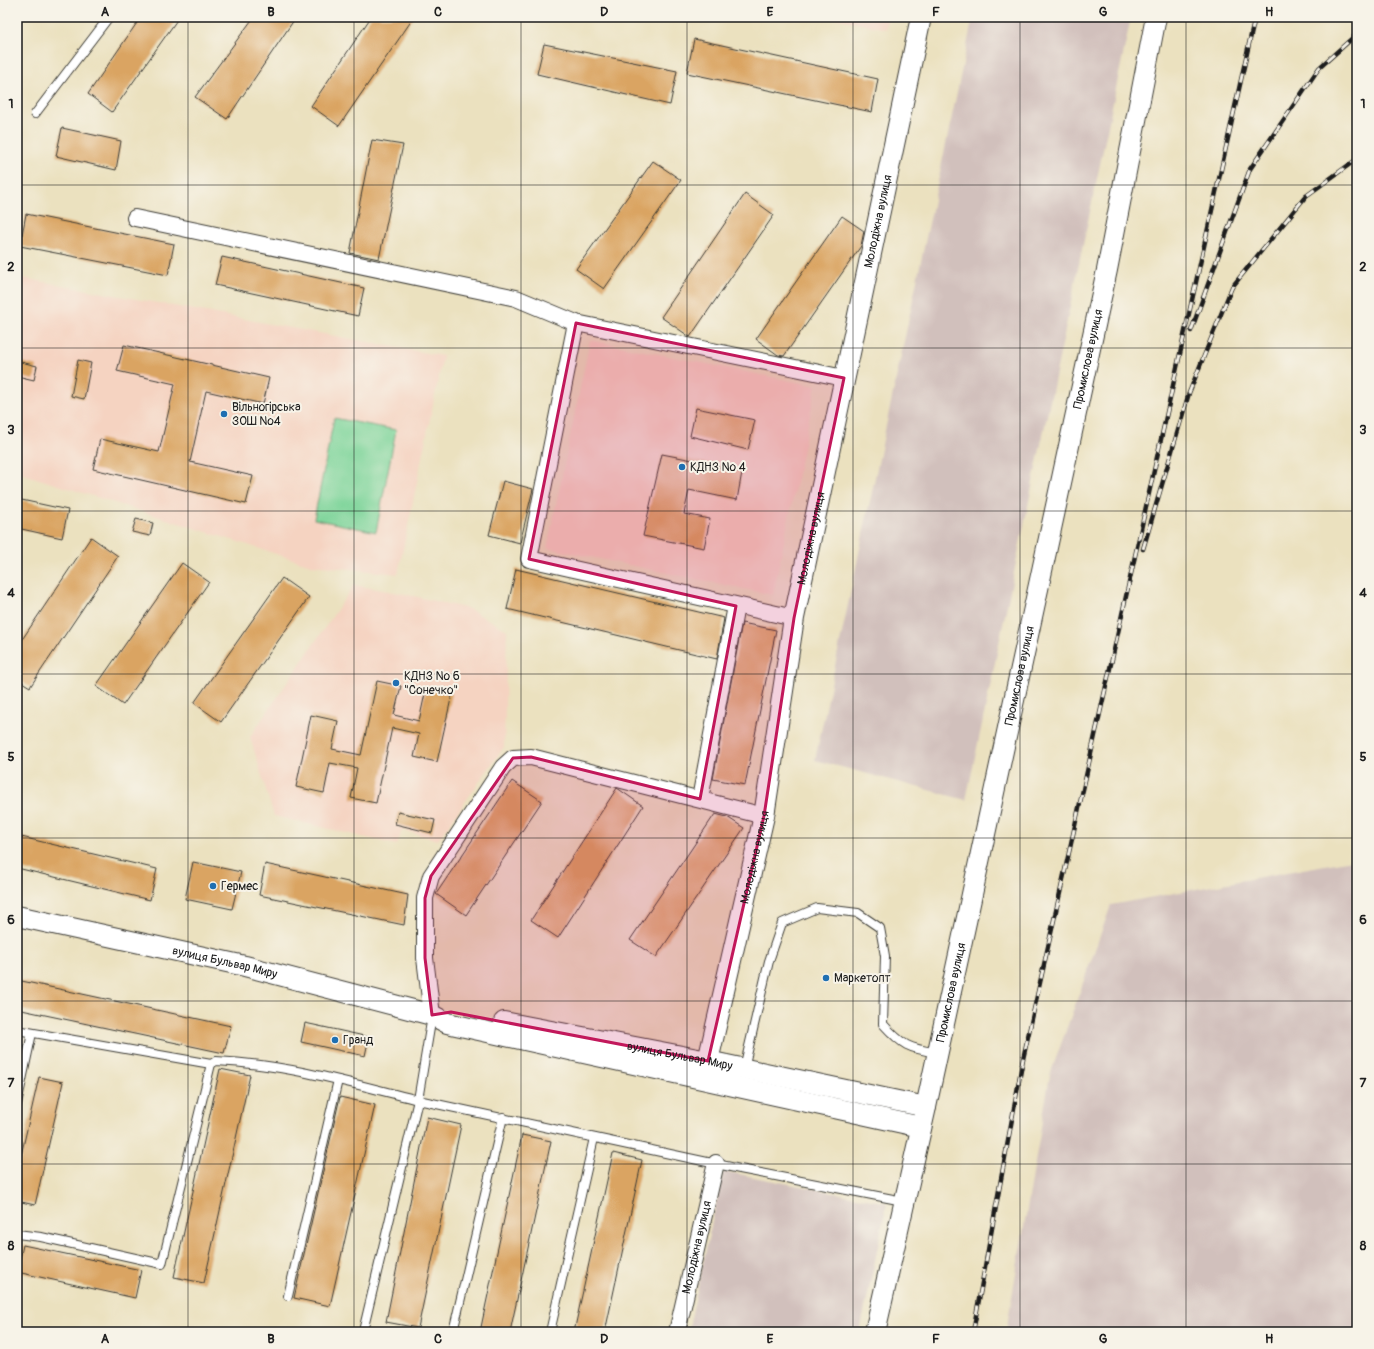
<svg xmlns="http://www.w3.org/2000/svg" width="1374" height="1349" font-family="Pangolin,sans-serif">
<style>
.built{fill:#f5d3c1}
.industrial{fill:#d1c0bc}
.green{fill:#7bd499;stroke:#4c785a}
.building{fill:#daa462}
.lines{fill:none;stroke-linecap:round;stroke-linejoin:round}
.service-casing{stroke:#3b3a34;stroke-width:10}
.minor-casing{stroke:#3b3a34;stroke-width:18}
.tertiary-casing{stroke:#3b3a34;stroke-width:22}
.service{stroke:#fff;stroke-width:8}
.minor{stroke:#fff;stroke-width:16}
.tertiary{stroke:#fff;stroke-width:20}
.rail-casing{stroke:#1c1c1c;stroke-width:4.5}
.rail{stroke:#f7f3e8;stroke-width:3;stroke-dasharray:9;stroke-linecap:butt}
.marked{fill:#c2185b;fill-opacity:0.2;stroke:#c2185b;stroke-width:3;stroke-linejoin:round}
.grid{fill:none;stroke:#1c1c1c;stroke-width:1;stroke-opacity:0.55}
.poi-dot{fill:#1f6fb2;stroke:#f7f3e8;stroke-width:1.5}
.labels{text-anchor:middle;stroke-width:4;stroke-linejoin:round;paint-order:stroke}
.street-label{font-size:12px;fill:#1c1c1c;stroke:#f7f3e8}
.poi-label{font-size:12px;fill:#1c1c1c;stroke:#f7f3e8;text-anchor:start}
.neatline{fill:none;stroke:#1c1c1c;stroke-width:1.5}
.grid-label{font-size:13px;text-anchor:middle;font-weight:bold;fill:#1c1c1c}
</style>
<rect width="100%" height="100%" fill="#f7f3e8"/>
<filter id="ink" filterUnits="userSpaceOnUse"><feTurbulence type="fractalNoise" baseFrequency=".025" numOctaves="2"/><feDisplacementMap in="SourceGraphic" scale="8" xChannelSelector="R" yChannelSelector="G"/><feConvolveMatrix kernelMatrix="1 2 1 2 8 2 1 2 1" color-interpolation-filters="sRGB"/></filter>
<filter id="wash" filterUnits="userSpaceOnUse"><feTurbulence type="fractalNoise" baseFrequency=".012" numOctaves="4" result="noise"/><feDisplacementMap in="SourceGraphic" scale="16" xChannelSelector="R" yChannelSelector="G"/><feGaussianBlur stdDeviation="0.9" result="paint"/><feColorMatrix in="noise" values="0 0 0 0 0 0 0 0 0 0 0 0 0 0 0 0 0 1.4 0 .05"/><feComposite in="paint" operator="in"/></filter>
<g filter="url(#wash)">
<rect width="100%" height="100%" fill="#ebe1bf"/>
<g class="built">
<polygon points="830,17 888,17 886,29"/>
<polygon points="17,277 443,356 398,574 311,565 17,472"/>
<polygon points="590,340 816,386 773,595 547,548"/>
<polygon points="354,585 405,594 469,609 507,630 504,747 438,840 402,830 397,845 274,816 250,737"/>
</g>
<g class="industrial">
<polygon points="973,17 1131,17 966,800 815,760"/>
<polygon points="1357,859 1357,1332 1006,1332 1050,1075 1111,905"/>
<polygon points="723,1171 887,1203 860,1332 688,1332"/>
</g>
<polygon class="green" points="334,418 396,430 376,532 314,519"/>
<g id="blocks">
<g class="building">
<polygon points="141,17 179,17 112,112 88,94"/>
<polygon points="254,17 296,17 227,119 195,97"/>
<polygon points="371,17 414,17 339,126 311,106"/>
<polygon points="694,39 878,79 872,112 687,73"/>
<polygon points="544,44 677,71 670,105 537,74"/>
<polygon points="62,128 121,141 116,170 56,156"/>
<polygon points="372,140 403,145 379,259 350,253"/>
<polygon points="653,161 681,180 604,289 576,269"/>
<polygon points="745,194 774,215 690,337 661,317"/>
<polygon points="26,214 174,244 168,275 20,246"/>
<polygon points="842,216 864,231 861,246 784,356 778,355 756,339"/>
<polygon points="222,257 364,288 358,316 215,285"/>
<polygon points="124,345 269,378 263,404 206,391 190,462 253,476 246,504 93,469 100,439 159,452 175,384 117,371"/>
<polygon points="78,360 91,363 84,399 71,396"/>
<polygon points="17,361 37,366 34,380 17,376"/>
<polygon points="696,408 755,420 748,450 690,436"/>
<polygon points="662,454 718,465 718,467 742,472 737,500 689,490 684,514 710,519 704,548 643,536"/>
<polygon points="503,481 533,489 520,543 489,535"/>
<polygon points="17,499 68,510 62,538 17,528"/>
<polygon points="136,519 153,523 150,536 132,532"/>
<polygon points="91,537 118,556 30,687 17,679 17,647"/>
<polygon points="182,563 209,582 123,705 96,686"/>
<polygon points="516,569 724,618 717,659 507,609"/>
<polygon points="282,578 309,597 221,722 194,703"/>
<polygon points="742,623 776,630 745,785 713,779"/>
<polygon points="377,681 401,686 394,715 419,721 426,689 452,694 437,762 414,757 419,734 392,728 376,803 351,798 357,768 330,763 324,793 296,787 311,715 338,721 332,749 361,755"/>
<polygon points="512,781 542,801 466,915 436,894"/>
<polygon points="617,788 643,806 558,938 531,920"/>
<polygon points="398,812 435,820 432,833 395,824"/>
<polygon points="715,814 727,817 744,828 656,957 630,940"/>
<polygon points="17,836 157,869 150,900 17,868"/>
<polygon points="193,862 241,872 232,909 185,899"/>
<polygon points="265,864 408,895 404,925 259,895"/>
<polygon points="17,980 231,1026 224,1053 17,1009"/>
<polygon points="305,1023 369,1037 365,1056 301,1042"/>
<polygon points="220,1069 250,1075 204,1283 174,1277"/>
<polygon points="39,1077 63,1082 35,1205 17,1201 17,1173"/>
<polygon points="340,1097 375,1105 330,1306 294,1298"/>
<polygon points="427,1117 461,1125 418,1328 386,1322"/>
<polygon points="522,1135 551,1141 510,1332 480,1332"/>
<polygon points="613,1153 642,1160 605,1332 574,1332"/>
<polygon points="23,1245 141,1270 135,1298 17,1272"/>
</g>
</g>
</g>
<g filter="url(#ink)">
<use href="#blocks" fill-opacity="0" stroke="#3b3a34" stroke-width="1"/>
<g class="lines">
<g class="service-casing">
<g id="service">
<polyline points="35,114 109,17"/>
<polyline points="432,1016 418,1100 740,1169 903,1201"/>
<path d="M17 1030 211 1064 216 1061C285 1064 351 1083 418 1100L364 1327"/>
<path d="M744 1068 769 961 782 923 817 908 858 913 880 928 885 956 883 1024C903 1046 908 1048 937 1053"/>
<polyline points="17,1104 32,1033"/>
<polyline points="17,1234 41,1237 162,1264 211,1064"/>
<polyline points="288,1296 338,1080"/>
<polyline points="453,1332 503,1117"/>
<polyline points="550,1332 594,1138"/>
</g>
</g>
<g class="minor-casing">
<g id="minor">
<polyline points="135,218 516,298 576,323 844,378"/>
<polyline points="576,323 529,559 794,618"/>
<polyline points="700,799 736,606"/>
<polyline points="432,1015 425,958 425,898 431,876 503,767 513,758 531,757 764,816"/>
<path id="s1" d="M677 1332 716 1163"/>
</g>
</g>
<g class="tertiary-casing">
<g id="tertiary">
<path id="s2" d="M17 916 245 966 432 1015 447 1023 921 1127"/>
<path id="s3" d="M504 1022 708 1061 926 1107"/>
<path id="s4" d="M708 1061 764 816 794 618 921 17"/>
<path id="s5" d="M875 1332 926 1107 1107 270 1156 17"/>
</g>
</g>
<use href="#service" class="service"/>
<use href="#minor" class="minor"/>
<use href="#tertiary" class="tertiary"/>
<g class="rail-casing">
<g id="rail">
<polyline points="1191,331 1250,169 1319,68 1357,34"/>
<polyline points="1143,549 1189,393 1232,287 1306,196 1357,159"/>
<polyline points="973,1332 1023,1059 1255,17"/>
</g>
</g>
<use href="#rail" class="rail"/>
</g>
</g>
<path class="marked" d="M576 323 844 378 794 618 764 816 708 1061 451 1012 432 1015 425 958V898L431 876 513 758 531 757 700 799 736 606 529 559Z"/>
<path class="grid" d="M188 17V1332M354 17V1332M521 17V1332M687 17V1332M853 17V1332M1020 17V1332M1186 17V1332M17 185H1357M17 348H1357M17 511H1357M17 674H1357M17 838H1357M17 1001H1357M17 1164H1357"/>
<g class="poi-dot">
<circle cx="224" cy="414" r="4"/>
<circle cx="682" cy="467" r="4"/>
<circle cx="396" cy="683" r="4"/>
<circle cx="213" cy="886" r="4"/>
<circle cx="826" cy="978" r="4"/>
<circle cx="335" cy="1040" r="4"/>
</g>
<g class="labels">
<g class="street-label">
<text dy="4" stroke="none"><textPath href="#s4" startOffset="857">Молодіжна вулиця</textPath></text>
<text dy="4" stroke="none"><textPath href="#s5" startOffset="996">Промислова вулиця</textPath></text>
<text dy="4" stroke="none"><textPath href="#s4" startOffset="533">Молодіжна вулиця</textPath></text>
<text dy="4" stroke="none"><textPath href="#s5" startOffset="672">Промислова вулиця</textPath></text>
<text dy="4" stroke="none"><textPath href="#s4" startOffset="209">Молодіжна вулиця</textPath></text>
<text dy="4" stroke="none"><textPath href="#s2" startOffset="213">вулиця Бульвар Миру</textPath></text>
<text dy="4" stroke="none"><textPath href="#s5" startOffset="348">Промислова вулиця</textPath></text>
<text dy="4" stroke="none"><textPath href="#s3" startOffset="179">вулиця Бульвар Миру</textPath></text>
<text dy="4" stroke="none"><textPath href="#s1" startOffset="87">Молодіжна вулиця</textPath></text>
</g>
<g class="poi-label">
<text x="232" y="411">Вільногірська<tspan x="232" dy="14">ЗОШ №4</tspan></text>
<text x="690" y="471">КДНЗ № 4</text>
<text x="404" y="680">КДНЗ № 6<tspan x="404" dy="14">"Сонечко"</tspan></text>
<text x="221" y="890">Гермес</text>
<text x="834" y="982">Маркетопт</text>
<text x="343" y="1044">Гранд</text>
</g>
</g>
<rect width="1374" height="1349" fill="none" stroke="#f7f3e8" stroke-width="44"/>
<rect x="22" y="22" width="1330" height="1305" class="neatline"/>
<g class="grid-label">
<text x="105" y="16">A</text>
<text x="271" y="16">B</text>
<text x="438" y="16">C</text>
<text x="604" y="16">D</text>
<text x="770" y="16">E</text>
<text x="936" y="16">F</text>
<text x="1103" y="16">G</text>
<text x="1269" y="16">H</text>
<text x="11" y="108">1</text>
<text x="1363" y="108">1</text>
<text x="11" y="271">2</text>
<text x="1363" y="271">2</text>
<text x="11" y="434">3</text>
<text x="1363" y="434">3</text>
<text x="11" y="597">4</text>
<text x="1363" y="597">4</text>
<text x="11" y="761">5</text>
<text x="1363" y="761">5</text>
<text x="11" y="924">6</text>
<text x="1363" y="924">6</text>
<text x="11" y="1087">7</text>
<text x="1363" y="1087">7</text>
<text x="11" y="1250">8</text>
<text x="1363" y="1250">8</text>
<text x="105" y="1343">A</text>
<text x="271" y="1343">B</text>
<text x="438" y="1343">C</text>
<text x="604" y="1343">D</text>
<text x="770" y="1343">E</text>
<text x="936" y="1343">F</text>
<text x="1103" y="1343">G</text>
<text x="1269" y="1343">H</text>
</g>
</svg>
